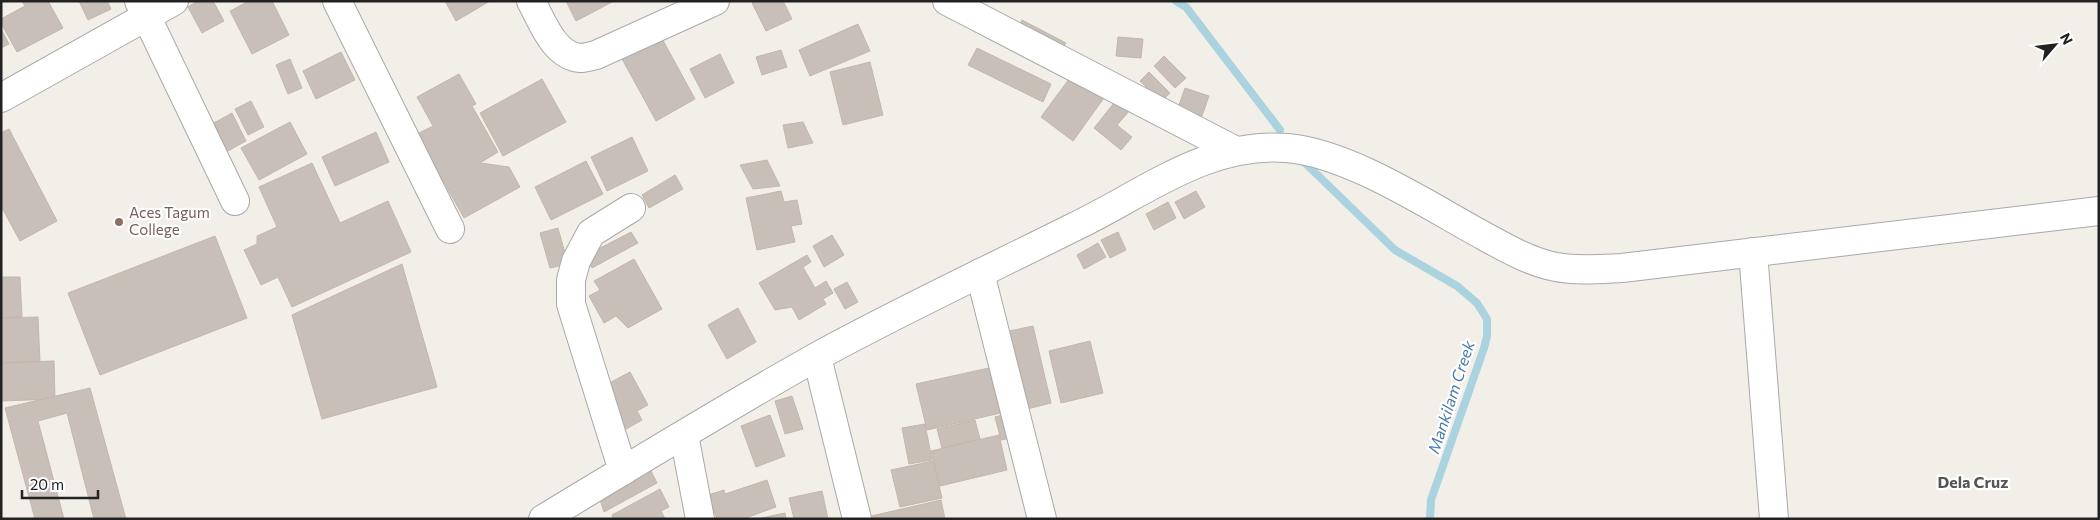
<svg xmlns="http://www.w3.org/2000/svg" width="2100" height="520" font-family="Commissioner,sans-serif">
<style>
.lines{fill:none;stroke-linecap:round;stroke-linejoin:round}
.stream{stroke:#aad3df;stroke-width:8}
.building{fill:#c7bfb8;stroke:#c4b6ab}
.minor-casing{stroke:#a9a9a9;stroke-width:30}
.minor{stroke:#fff;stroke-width:28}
.education-dot{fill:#8d6e63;stroke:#fff;stroke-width:2}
.labels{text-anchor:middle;stroke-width:4.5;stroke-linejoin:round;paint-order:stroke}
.education-label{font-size:15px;fill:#785e54;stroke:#fff;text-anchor:start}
.water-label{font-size:16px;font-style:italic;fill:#4a7aab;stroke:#fff}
.neighbourhood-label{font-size:16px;font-weight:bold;fill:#555;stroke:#fff}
</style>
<rect width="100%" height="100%" fill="#f2efe9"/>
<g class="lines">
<g class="stream">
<polyline points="1176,1 1186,7 1280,130"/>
<polyline points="1302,160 1395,250 1457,286 1477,303 1487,319 1487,336 1484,348 1431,500 1430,519"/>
</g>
</g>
<g class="building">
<polygon points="22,1 48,1 63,28 17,52 1,23 1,19 25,6"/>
<polygon points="79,1 107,1 111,9 88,20"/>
<polygon points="198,1 213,1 224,21 202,33 188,7"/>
<polygon points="249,1 272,1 289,35 252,54 230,11"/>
<polygon points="445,1 490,1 456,21"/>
<polygon points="566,1 614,1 576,21"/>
<polygon points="757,1 783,1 792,19 766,31 752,3"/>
<polygon points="1022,20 1066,43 1061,52 1019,28"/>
<polygon points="858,24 870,51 810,76 799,50"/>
<polygon points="1,29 9,44 1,48"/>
<polygon points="660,35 695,99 656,121 621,57"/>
<polygon points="1118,37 1143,39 1141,58 1116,56"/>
<polygon points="977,48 1051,84 1043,102 968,65"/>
<polygon points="781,50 787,67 762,75 756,57"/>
<polygon points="341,52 355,80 316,99 303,71"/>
<polygon points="720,54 734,83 705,98 690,69"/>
<polygon points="1164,56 1186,78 1175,88 1154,66"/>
<polygon points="290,59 302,88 288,94 276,65"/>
<polygon points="870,62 883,115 843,125 830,72"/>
<polygon points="1149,72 1170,93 1161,102 1140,81"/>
<polygon points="459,74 476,104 472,106 498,152 480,163 509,167 520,187 464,218 417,134 433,126 417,97"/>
<polygon points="1072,75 1104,98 1073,141 1041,117"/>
<polygon points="542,79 566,122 503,156 480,113"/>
<polygon points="1185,88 1209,96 1202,116 1178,108"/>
<polygon points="1118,98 1131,109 1117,125 1132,137 1121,150 1094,128"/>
<polygon points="251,101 264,127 248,135 235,109"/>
<polygon points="232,113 246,141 226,152 212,124"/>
<polygon points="290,122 307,154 259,180 241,148"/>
<polygon points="803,122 813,143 788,148 783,125"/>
<polygon points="9,129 57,221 20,241 1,206 1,133"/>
<polygon points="376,132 389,162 335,186 322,157"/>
<polygon points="632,137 648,171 607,191 591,157"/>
<polygon points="767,160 780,186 753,189 740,165"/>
<polygon points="586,161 603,194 551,220 535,187"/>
<polygon points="312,163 340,223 388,201 411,252 292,307 278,277 261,285 244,250 257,244 257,236 277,227 259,187"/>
<polygon points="675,175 683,189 649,208 642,195"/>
<polygon points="781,191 784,202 797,200 802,224 791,226 795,242 757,250 746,198"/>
<polygon points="1196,191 1205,207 1184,219 1175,202"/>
<polygon points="1168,202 1176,218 1154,230 1146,214"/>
<polygon points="558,228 568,264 550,268 540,233"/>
<polygon points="631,232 638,243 592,268 585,256"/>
<polygon points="1118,232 1126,250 1110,258 1101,240"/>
<polygon points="832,235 844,255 824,267 813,246"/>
<polygon points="215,236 247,318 100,375 68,293"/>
<polygon points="1098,243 1106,257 1084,269 1077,255"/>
<polygon points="807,255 811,262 803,267 815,288 826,281 833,293 823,299 826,304 799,320 792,307 775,310 759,283"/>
<polygon points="634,259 662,309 628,328 616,316 604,323 589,296 600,290 594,281"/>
<polygon points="402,264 437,387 322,419 292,315"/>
<polygon points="1,277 20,277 22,317 1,318"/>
<polygon points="847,282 858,302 845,309 834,289"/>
<polygon points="738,308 756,342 727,359 708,325"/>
<polygon points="38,317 40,362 1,363 1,318"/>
<polygon points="1033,326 1051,403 1023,410 1005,332"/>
<polygon points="1090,341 1103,393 1061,403 1049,351"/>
<polygon points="54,361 55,399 1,401 1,363"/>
<polygon points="998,366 1009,411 927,430 916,384"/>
<polygon points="630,372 648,405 637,411 642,420 623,431 600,388"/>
<polygon points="90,388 126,519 94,519 67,413 38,421 64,519 35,519 5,408"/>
<polygon points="792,396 803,429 785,434 775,401"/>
<polygon points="1014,412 1020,436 1001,440 995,417"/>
<polygon points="770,415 785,456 756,467 741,426"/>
<polygon points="975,420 980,439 942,448 937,429"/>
<polygon points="925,424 932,460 909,464 902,428"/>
<polygon points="999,435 1007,470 940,486 931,451"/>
<polygon points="933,461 942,498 900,507 891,470"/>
<polygon points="648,465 657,483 604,512 598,493"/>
<polygon points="767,480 776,507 743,519 717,519 708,495 724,490 725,494"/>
<polygon points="660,489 669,507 661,511 665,519 613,519 612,515"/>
<polygon points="822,491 828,519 794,519 789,498"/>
<polygon points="941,500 945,519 867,519 867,517"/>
<polygon points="785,513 786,519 757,519"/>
</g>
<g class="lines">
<g class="minor-casing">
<g id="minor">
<polyline points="139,1 235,201"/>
<polyline points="337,1 450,229"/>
<path d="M531 1C542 21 554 56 580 58 585 58 591 56 596 55L715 1"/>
<polyline points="947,1 1236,151"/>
<polyline points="1,98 174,1"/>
<polyline points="1753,252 1774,519"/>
<polyline points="980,273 1042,519"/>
<polyline points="817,357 857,519"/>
<polyline points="684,435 700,519"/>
<polyline points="623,471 571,304 571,280 576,261 591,233 631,208"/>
<path d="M543 519C634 464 725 408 818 356 902 310 990 269 1076 226 1143 194 1208 141 1287 148 1349 153 1429 206 1484 236 1506 248 1530 262 1556 267 1577 271 1600 269 1622 268L2099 211"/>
</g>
</g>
<use href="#minor" class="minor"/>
</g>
<circle class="education-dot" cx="119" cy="222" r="5"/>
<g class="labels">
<g class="education-label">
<text x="129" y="218">Aces Tagum<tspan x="129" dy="17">College</tspan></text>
</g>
<g class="water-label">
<text transform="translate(1451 397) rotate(-72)" y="6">Mankilam Creek</text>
</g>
<g class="neighbourhood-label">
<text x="1973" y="488">Dela Cruz</text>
</g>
</g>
<rect width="2100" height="520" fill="none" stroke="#222222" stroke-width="5"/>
<g transform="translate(2055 45) rotate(62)" stroke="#ffffff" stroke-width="4" paint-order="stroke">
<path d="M0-4L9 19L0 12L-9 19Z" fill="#222222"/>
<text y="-8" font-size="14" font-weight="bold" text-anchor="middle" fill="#222222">N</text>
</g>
<path d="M22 490v8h76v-8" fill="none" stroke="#222222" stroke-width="2.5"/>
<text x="30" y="490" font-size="15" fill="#222222" stroke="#ffffff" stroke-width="4" paint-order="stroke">20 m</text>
</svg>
